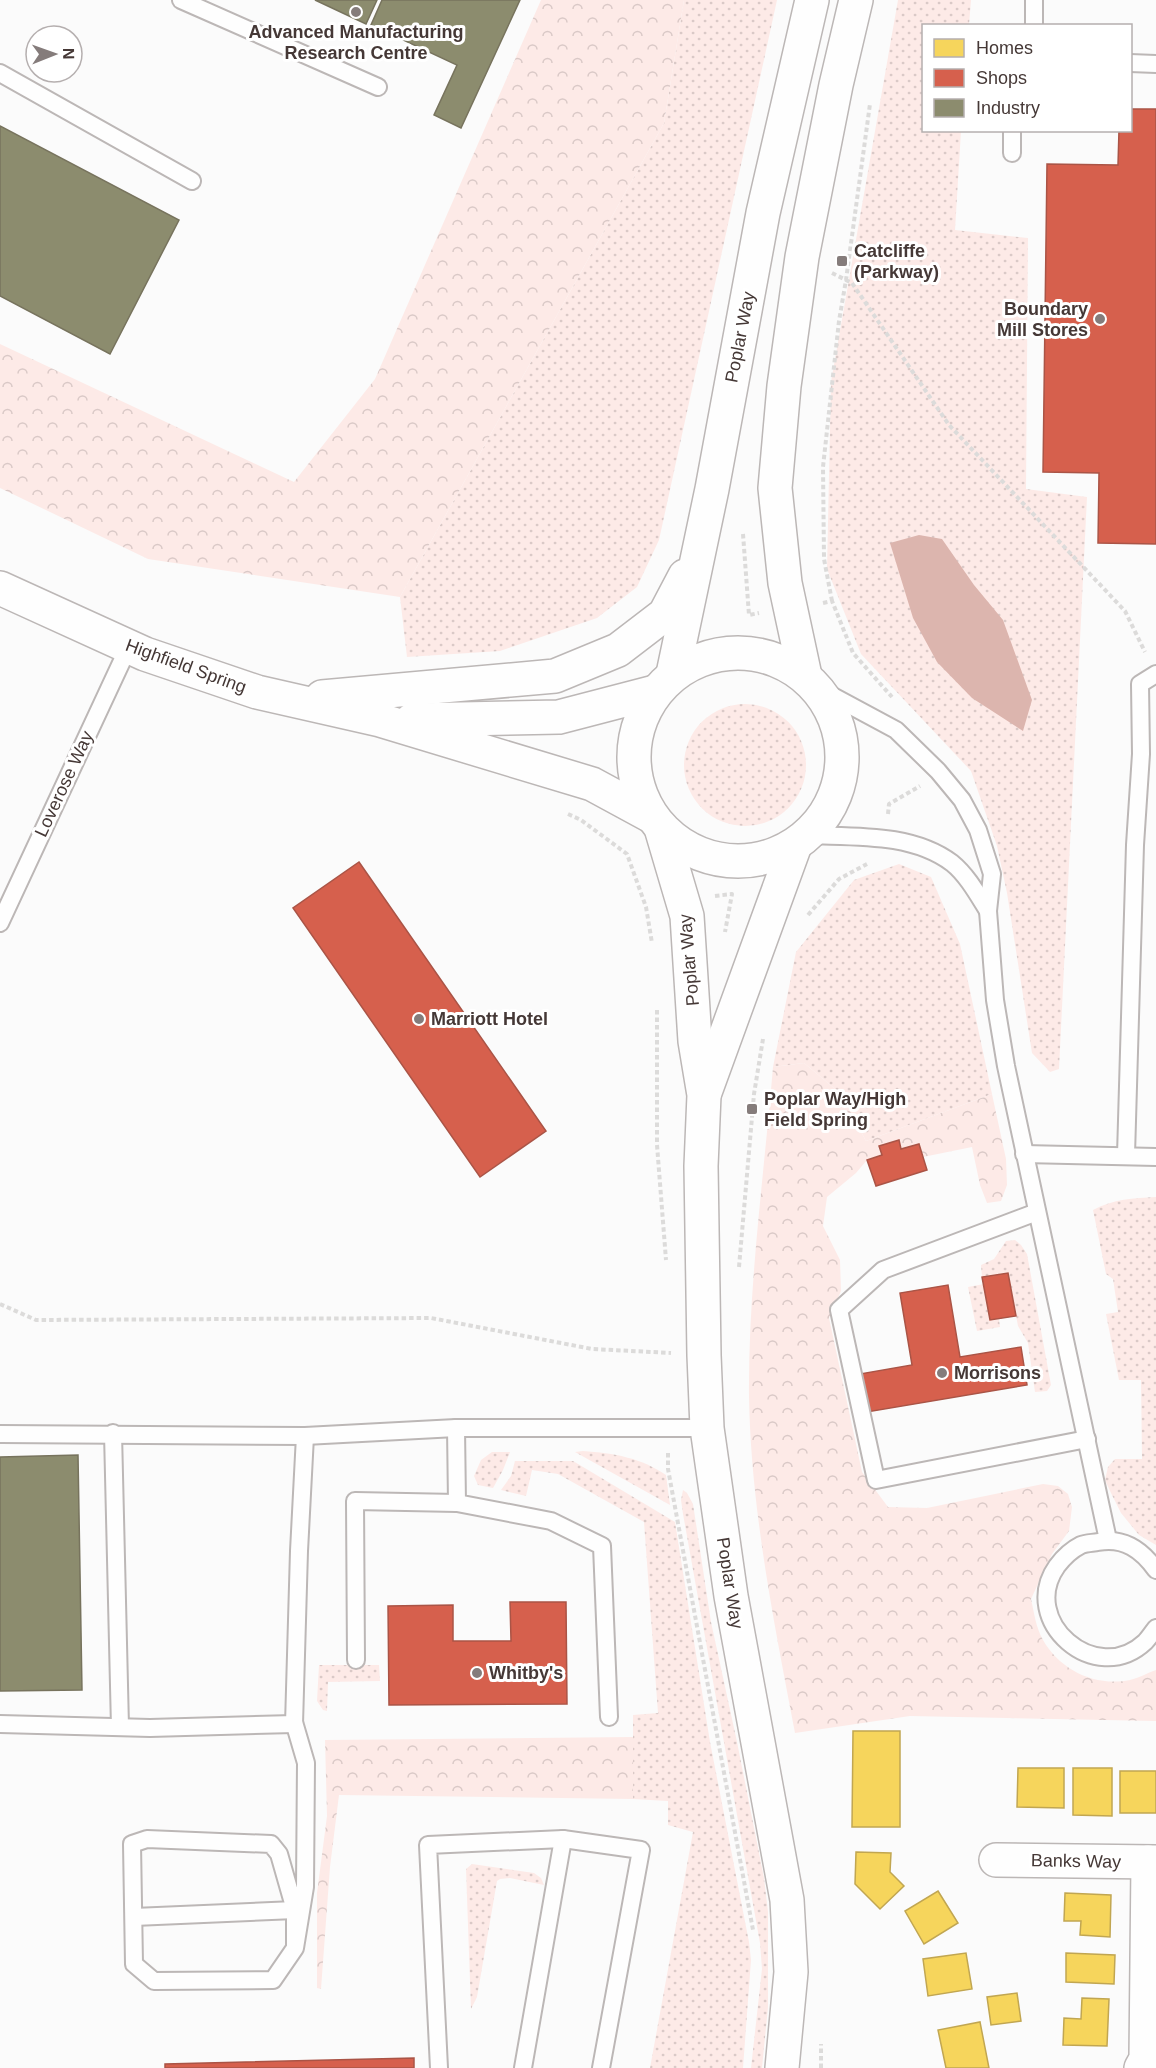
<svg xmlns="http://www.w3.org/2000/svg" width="1156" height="2068" font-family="Helvetica,sans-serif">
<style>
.grass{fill:url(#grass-dots)}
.forest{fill:url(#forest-crowns)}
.water{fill:#dcb5ae}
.homes{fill:#f6d55c;stroke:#c1a651;stroke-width:1.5}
.shops{fill:#d6604d;stroke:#aa5446;stroke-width:1.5}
.industry{fill:#8c8c6e;stroke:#77735d;stroke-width:1.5}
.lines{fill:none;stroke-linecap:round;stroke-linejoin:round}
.service-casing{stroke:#bcb7b6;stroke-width:20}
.minor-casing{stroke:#bcb7b6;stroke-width:36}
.secondary-casing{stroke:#bcb7b6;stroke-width:36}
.path{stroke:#dcdbda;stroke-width:4;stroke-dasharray:4.5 3;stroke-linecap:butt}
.service{stroke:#fefefe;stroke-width:16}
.minor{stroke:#fefefe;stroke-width:33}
.secondary{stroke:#fefefe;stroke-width:33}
.poi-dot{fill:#857c7b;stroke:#fff;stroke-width:2}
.labels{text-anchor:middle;stroke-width:6;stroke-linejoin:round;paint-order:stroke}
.poi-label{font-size:18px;font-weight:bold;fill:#453836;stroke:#fff;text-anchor:start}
.street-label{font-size:18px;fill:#453836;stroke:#fff}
</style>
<defs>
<pattern id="grass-dots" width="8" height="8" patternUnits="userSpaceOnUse" patternTransform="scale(1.5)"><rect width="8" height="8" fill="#fdeae7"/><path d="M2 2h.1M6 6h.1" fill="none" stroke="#dac9c7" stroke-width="1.8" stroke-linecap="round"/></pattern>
<pattern id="forest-crowns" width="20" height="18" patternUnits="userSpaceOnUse" patternTransform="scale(1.5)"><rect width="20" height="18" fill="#fdeae7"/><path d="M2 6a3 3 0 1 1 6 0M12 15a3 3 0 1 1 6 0" fill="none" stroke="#dac9c7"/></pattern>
</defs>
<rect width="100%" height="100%" fill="#fbfbfb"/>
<g class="grass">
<polygon points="684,0 777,0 659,540 637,587 597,618 500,651 407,657 400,597 664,123"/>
<polygon points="898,0 971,0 969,25 924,26 924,130 961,131 955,230 1028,238 1026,489 1087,497 1059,1069 1050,1072 1032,1053 1007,893 997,846 971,771 861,654 827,569 831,382"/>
<circle cx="745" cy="765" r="61"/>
<polygon points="899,864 931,877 960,944 992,1094 866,1141 840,1093 804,1063 773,1067 796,952 854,880"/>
<path d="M1156 1197V1545L1139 1535 1121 1513 1111 1493 1105 1480 1108 1467 1115 1459H1142L1141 1380H1119L1106 1314 1118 1312 1113 1279 1106 1274 1093 1210C1114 1199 1133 1198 1156 1197Z"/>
<polygon points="1015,1240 1021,1245 1027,1254 1051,1385 1047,1391 1035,1392 1028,1343 1018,1326 1008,1273 982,1277 981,1265 994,1259 1006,1241"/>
<polygon points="984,1284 990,1320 999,1319 1000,1327 977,1331 968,1287"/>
<path d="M583 1451C614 1453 641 1458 666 1475L670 1505 575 1452Z"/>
<polygon points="492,1452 510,1452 503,1470 493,1488 478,1485 474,1476 481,1460"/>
<polygon points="515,1461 573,1461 675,1522 710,1742 749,1942 751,1960 743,2068 650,2068 693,1832 668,1825 668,1801 633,1799 633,1715 658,1713 644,1522 558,1474 532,1470 526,1496 501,1490 511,1476"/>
<polygon points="683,1490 687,1493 693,1504 711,1622 737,1742 764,1878 768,1912 768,2007 762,2068 751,2068 762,1969 760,1943 683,1514 681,1500"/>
<polygon points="319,1665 379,1665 380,1681 328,1682 327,1711 323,1710 317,1701"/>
<polygon points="472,1864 534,1873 541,1878 544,1885 510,1878 500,1879 497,1881 477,1997 471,2009 466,1869"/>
</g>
<g class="forest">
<polygon points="541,0 684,0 664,123 400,597 148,559 0,488 0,344 294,482 375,379"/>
<path d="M804 1063 840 1093 866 1141 992 1094 1006 1159 1007 1185 1001 1201 987 1203 980 1185 972 1147 923 1157 919 1144 901 1149 899 1140 879 1146 882 1155 867 1160 856 1173 827 1197 823 1226 840 1260 841 1291 829 1318 862 1472 888 1507 927 1508 1043 1484 1058 1486 1068 1494 1072 1507 1069 1531 1052 1554 1031 1599C1034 1612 1036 1628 1043 1640 1060 1670 1095 1687 1130 1680 1139 1678 1147 1673 1156 1670V1721L910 1716 795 1733C774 1622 751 1510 749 1397 748 1287 764 1176 773 1067Z"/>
<polygon points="633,1737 633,1799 339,1795 330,1867 321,1989 317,1988 317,1893 327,1816 325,1740"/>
</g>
<polygon class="water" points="919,535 942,539 974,585 1003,620 1032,700 1023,731 972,698 937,662 913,618 890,543"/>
<g class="homes">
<polygon points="853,1731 900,1731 900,1827 852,1827"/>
<polygon points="1018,1768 1064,1768 1064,1808 1017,1807"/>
<polygon points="1073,1768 1112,1768 1112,1816 1073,1815"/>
<rect x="1120" y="1771" width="36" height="42"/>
<polygon points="856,1852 891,1853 890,1872 904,1886 880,1909 855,1884"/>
<polygon points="938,1891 958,1923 924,1944 905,1911"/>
<polygon points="1065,1893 1111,1895 1110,1937 1080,1935 1081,1921 1064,1921"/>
<polygon points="966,1953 972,1989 928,1996 923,1959"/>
<polygon points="1066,1953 1115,1955 1114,1984 1066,1982"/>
<polygon points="1017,1993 1021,2021 991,2025 987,1997"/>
<polygon points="1082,1998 1109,1999 1107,2046 1063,2045 1064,2018 1081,2019"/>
<polygon points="980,2022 989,2068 946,2068 938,2030"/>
</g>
<g class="shops">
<polygon points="1130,109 1156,109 1156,544 1098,543 1099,473 1043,472 1047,164 1118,165 1119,130 1130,130"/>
<polygon points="359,862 546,1131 480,1177 293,908"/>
<polygon points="899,1140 901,1149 919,1144 927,1170 876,1186 867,1160 882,1155 879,1146"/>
<polygon points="1008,1273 1016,1316 990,1320 982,1277"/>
<polygon points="948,1285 960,1357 1021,1347 1027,1385 861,1413 854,1375 912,1365 900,1293"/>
<polygon points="510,1602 566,1602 567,1704 389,1705 388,1606 453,1605 453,1641 511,1641"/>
<polygon points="414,2058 414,2068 165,2068 165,2064"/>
</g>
<g class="industry">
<polygon points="315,0 377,0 366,24"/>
<polygon points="382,0 520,0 461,128 434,115 457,65 371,25"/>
<polygon points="0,126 179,220 110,354 0,296"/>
<polygon points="78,1455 82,1690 0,1691 0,1457"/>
</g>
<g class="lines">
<g class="service-casing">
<g id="service">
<polyline points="181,0 378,87"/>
<polyline points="1034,26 1034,0"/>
<polyline points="1130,63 1156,64"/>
<polyline points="0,73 192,181"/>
<polyline points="1012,153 1012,130"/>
<polyline points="816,687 896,730 938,771 962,800 978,830 992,874 988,911 995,1000 1006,1066 1108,1540"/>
<path d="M808 835C856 837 912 833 952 863 967 875 978 895 988 911"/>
<polyline points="0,923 129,646"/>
<polyline points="1024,1154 1156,1157"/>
<polyline points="1126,1155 1135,845 1141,754 1140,684 1156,674"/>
<polyline points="1037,1212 883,1270 839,1310 876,1480 1087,1439"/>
<polyline points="456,1428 457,1503 551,1521 602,1546 609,1717"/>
<polyline points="113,1433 120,1727"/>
<polyline points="0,1434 305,1436 456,1428 707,1428"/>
<path d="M1156 1570C1142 1550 1124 1537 1098 1542 1093 1543 1086 1543 1081 1545 1071 1550 1063 1558 1057 1566 1018 1621 1096 1688 1145 1642 1149 1638 1152 1633 1156 1628"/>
<polyline points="356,1660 355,1501 457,1503"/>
<polyline points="294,1722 306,1763 305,1887 295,1948 273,1980 154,1981 134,1964 132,1844 147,1839 271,1844 279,1854 295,1910 295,1948"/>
<polyline points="0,1724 150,1728 294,1724 299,1551 305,1436"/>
<polyline points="134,1917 295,1910"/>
<polyline points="439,2068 428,1845 563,1839 641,1850 601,2068"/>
<polyline points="523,2068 563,1839"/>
</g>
</g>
<g class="minor-casing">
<g id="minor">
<polyline points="996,1860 1156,1862"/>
<polyline points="1141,2068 1146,2059 1148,1862"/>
</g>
</g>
<g class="secondary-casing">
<g id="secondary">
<polyline points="0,588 145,654 257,692 380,720 592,784 651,816"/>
<circle cx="738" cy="757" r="104"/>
<polyline points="673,674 712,489 763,213 812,0"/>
<polyline points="805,676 785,583 775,488 784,386 802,257 836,85 856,0"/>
<polyline points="322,697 555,676 618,650 665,614 685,576"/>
<polyline points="412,720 559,717 655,692"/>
<polyline points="661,828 687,916 695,1041 704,1095 701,1166 704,1355 707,1428 731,1596 787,1900 791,1972 782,2068"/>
<polyline points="705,1092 795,845"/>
</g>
</g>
<g class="path">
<polyline points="832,273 852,283 949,425 1125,611 1145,652"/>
<polyline points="743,534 749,615 759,613"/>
<polyline points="832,601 824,559 823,467 839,321 846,280 870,104"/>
<polyline points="823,603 832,601 853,653 892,697"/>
<polyline points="568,814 581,820 627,854 646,907 652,943"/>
<polyline points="888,814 889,804 920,786"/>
<polyline points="715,896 732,894 725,932"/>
<polyline points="808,915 839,879 867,864"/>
<polyline points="657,1010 657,1145 666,1260"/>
<polyline points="739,1267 754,1094 763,1039"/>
<polyline points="0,1304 36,1320 431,1318 592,1349 671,1353"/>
<polyline points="668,1453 668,1469 753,1930"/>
<polyline points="821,2068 821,2044"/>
</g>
<use href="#service" class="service"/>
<use href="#minor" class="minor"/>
<use href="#secondary" class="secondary"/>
</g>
<g class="poi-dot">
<circle cx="356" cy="12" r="6"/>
<rect x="836" y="255" width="12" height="12" rx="3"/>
<circle cx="1100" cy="319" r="6"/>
<circle cx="419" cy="1019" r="6"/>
<rect x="746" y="1103" width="12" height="12" rx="3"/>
<circle cx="942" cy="1373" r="6"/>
<circle cx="477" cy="1673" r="6"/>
</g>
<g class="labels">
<g class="poi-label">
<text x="356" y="38" text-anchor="middle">Advanced Manufacturing<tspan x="356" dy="21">Research Centre</tspan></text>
<text x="854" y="257">Catcliffe<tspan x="854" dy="21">(Parkway)</tspan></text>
<text x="1088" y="315" text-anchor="end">Boundary<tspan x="1088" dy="21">Mill Stores</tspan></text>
<text x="431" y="1025">Marriott Hotel</text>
<text x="764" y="1105">Poplar Way/High<tspan x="764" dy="21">Field Spring</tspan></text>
<text x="954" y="1379">Morrisons</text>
<text x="489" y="1679">Whitby's</text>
</g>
<g class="street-label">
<text transform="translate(740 337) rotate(-79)" y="6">Poplar Way</text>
<text transform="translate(186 666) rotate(20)" y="6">Highfield Spring</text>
<text transform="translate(64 784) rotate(-65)" y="6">Loverose Way</text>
<text transform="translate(689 960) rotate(-95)" y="6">Poplar Way</text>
<text transform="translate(730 1583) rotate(81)" y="6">Poplar Way</text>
<text transform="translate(1076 1861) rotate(1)" y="6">Banks Way</text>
</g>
</g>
<rect x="922" y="24" width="210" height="108" fill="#ffffff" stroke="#b5afaf" stroke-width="1.5"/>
<rect x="934" y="39" width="30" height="18" fill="#f6d55c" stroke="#b5afaf" stroke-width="1.5"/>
<text x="976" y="54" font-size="18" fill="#453836">Homes</text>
<rect x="934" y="69" width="30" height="18" fill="#d6604d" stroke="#b5afaf" stroke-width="1.5"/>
<text x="976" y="84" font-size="18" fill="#453836">Shops</text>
<rect x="934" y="99" width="30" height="18" fill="#8c8c6e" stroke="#b5afaf" stroke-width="1.5"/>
<text x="976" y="114" font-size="18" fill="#453836">Industry</text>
<g transform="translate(54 54) rotate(89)"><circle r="28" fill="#ffffff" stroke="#b5afaf" stroke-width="1.5"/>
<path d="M0-4.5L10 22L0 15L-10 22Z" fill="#857c7b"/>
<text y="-9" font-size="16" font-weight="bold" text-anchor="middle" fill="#453836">N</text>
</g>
</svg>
